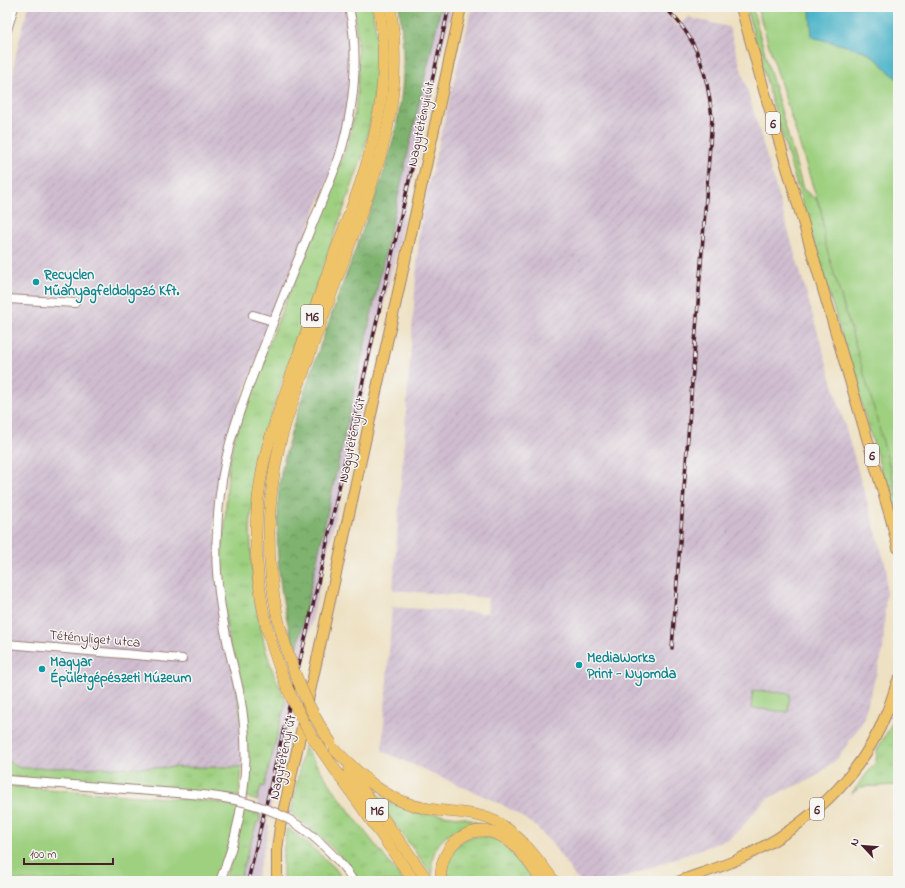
<svg xmlns="http://www.w3.org/2000/svg" width="905" height="888" font-family="'Indie Flower',sans-serif">
<style>
.industrial{fill:url(#industrial-furrows)}
.railway{fill:#cfbdcf}
.grass{fill:url(#grass-tufts);stroke:#747856}
.forest{fill:url(#forest-crowns);stroke:#64684c}
.park{fill:#9ed080;stroke:#747856}
.water{fill:#4bb4c9;stroke:#4a6a7a}
.lines{fill:none;stroke-linecap:round;stroke-linejoin:round}
.minor-casing{stroke:#9c8077;stroke-width:10}
.major-casing{stroke:#9c8077;stroke-width:12}
.highway-casing{stroke:#9c8077;stroke-width:12}
.minor{stroke:#fff;stroke-width:8}
.major{stroke:#efc469;stroke-width:10}
.highway{stroke:#efc469;stroke-width:11}
.rail-casing{stroke:#4a1f2b;stroke-width:3.5}
.rail{stroke:#f6f6f2;stroke-width:2;stroke-dasharray:6;stroke-linecap:butt}
.minor-bridge-casing{stroke:#9c8077;stroke-width:10;stroke-linecap:butt}
.highway-bridge-casing{stroke:#9c8077;stroke-width:12;stroke-linecap:butt}
.minor-bridge{stroke:#fff;stroke-width:8}
.highway-bridge{stroke:#efc469;stroke-width:11}
.culture-dot{fill:#0f9aa8;stroke:#f6f6f2;stroke-width:1.5}
.labels{text-anchor:middle;stroke-width:3;stroke-linejoin:round;paint-order:stroke}
.shield{fill:#f6f6f2;stroke:#7e6067;stroke-width:1}
.shield-label{font-size:13px;font-weight:bold;fill:#4a1f2b}
.street-label{font-size:14px;fill:#4a1f2b;stroke:#f6f6f2}
.culture-label{font-size:14px;font-weight:bold;fill:#0d838f;stroke:#f6f6f2;text-anchor:start}
</style>
<defs>
<pattern id="industrial-furrows" width="10" height="10" patternUnits="userSpaceOnUse"><rect width="10" height="10" fill="#cfbdcf"/><path d="M-1 1l2-2M0 10L10 0M9 11l2-2" fill="none" stroke="#b3a2b2"/></pattern>
<pattern id="grass-tufts" width="24" height="20" patternUnits="userSpaceOnUse"><rect width="24" height="20" fill="#9ed080"/><path d="M3 7l-1-3M5 7V3M7 7l1-3M15 17l-1-3M17 17v-4M19 17l1-3" fill="none" stroke="#8ab26f"/></pattern>
<pattern id="forest-crowns" width="20" height="18" patternUnits="userSpaceOnUse"><rect width="20" height="18" fill="#7eb26e"/><path d="M2 6a3 3 0 1 1 6 0M12 15a3 3 0 1 1 6 0" fill="none" stroke="#69905b"/></pattern>
</defs>
<rect width="100%" height="100%" fill="#f6f6f2"/>
<filter id="ink" filterUnits="userSpaceOnUse"><feTurbulence type="fractalNoise" baseFrequency=".025" numOctaves="2"/><feDisplacementMap in="SourceGraphic" scale="8" xChannelSelector="R" yChannelSelector="G"/><feConvolveMatrix kernelMatrix="1 2 1 2 8 2 1 2 1" color-interpolation-filters="sRGB"/></filter>
<filter id="wash" filterUnits="userSpaceOnUse"><feTurbulence type="fractalNoise" baseFrequency=".012" numOctaves="4" result="noise"/><feDisplacementMap in="SourceGraphic" scale="16" xChannelSelector="R" yChannelSelector="G"/><feGaussianBlur stdDeviation="0.9" result="paint"/><feColorMatrix in="noise" values="0 0 0 0 0 0 0 0 0 0 0 0 0 0 0 0 0 1.4 0 .05"/><feComposite in="paint" operator="in"/></filter>
<g filter="url(#wash)">
<rect width="100%" height="100%" fill="#eee1c3"/>
<g class="industrial">
<polygon points="28,7 345,7 350,33 352,74 345,123 332,169 239,404 214,524 238,703 242,736 242,767 20,768 7,761 7,147 15,58"/>
<polygon points="472,7 661,7 677,26 690,16 691,18 729,27 887,570 883,651 862,723 838,758 818,775 805,782 785,790 767,799 754,812 742,827 729,839 613,881 581,881 576,878 553,845 536,827 518,814 499,803 382,751 392,607 487,613 488,598 393,590 419,237 423,208"/>
</g>
<polygon class="railway" points="441,7 452,7 316,602 267,824 270,825 269,828 256,881 239,881 260,814 257,801 261,786 264,786 286,701 369,325"/>
<g class="grass">
<path d="M353 7H372C373 16 376 25 376 35 380 75 372 115 363 155L281 384 264 436 253 496 250 529 252 564 255 601 266 651 273 672 286 701 264 787 261 786 257 801 246 797 249 768 221 590 220 560 225 525 228 469 233 443 246 402 348 143C350 130 355 116 356 103 360 71 358 39 353 7Z"/>
<polygon points="746,7 752,7 803,189 817,200 898,398 898,527 774,108"/>
<polygon points="898,710 898,785 861,787 851,794 876,762 877,750 888,731"/>
<path d="M304 746C335 793 368 837 404 881H358C340 851 318 834 291 813Z"/>
<polygon points="7,761 20,768 242,767 239,797 7,777"/>
<path d="M370 790 392 803 414 811 466 818 480 824C451 825 426 846 433 876Z"/>
<polygon points="244,809 260,814 260,821 257,822 239,881 223,881 232,860"/>
<polygon points="287,828 307,843 335,868 344,881 283,881 283,855"/>
<polygon points="484,836 497,840 511,852 534,881 447,881 445,864 458,844 470,837"/>
</g>
<path class="forest" d="M399 7H441L369 325 296 654C282 606 275 565 278 515 278 505 278 495 279 485 285 447 298 411 310 375 327 325 346 276 364 226 380 185 396 142 401 98 405 69 403 36 399 7Z"/>
<g class="park">
<polygon points="757,7 898,7 898,498 870,394 825,243 821,209 817,200"/>
<polygon points="753,690 790,694 788,712 751,708"/>
<polygon points="7,786 207,801 239,806 233,835 216,881 7,881"/>
</g>
<polygon class="water" points="812,7 898,7 898,80 875,58 865,51 812,37 810,11"/>
</g>
<g filter="url(#ink)">
<g class="lines">
<g class="minor-casing">
<g id="minor">
<polyline points="7,30 14,7"/>
<polyline points="7,299 75,303"/>
<polyline points="253,315 273,321"/>
<polyline points="7,644 182,659"/>
<polyline points="7,780 203,795"/>
<polyline points="346,870 353,881"/>
<path d="M220 881C244 821 252 760 240 696 237 679 232 662 228 645 220 608 214 570 217 533 218 503 222 472 230 443 239 409 252 377 265 344 288 281 315 220 339 158 354 109 360 58 349 7"/>
</g>
</g>
<g class="major-casing">
<g id="major">
<polyline points="741,7 764,90 891,519 898,548"/>
<polyline points="277,881 277,850 280,827 461,7"/>
<path d="M680 881C701 873 723 867 743 857 805 828 860 779 886 714 891 703 894 691 898 680"/>
</g>
</g>
<g class="highway-casing">
<g id="highway">
<path d="M278 619C266 563 266 508 278 452 283 426 293 401 302 376 316 335 331 294 346 254 378 168 406 101 390 7"/>
<path d="M267 628C253 569 252 508 267 449 275 420 286 392 295 364 310 323 324 282 339 242 370 160 394 96 379 7"/>
<path d="M335 750C365 779 387 802 429 809 453 813 478 811 500 824 522 837 539 861 554 881"/>
<polyline points="322,751 414,881"/>
<polyline points="349,771 428,881"/>
<path d="M441 881C438 844 473 817 506 839 521 849 532 867 542 881"/>
</g>
</g>
<use href="#minor" class="minor"/>
<use href="#major" class="major"/>
<use href="#highway" class="highway"/>
<g class="rail-casing">
<g id="rail">
<path d="M664 7C698 37 708 75 712 118L672 648"/>
<polyline points="248,881 314,601 354,420 449,7"/>
</g>
</g>
<use href="#rail" class="rail"/>
<g class="minor-bridge-casing">
<path id="minor-bridge" d="M203 795C267 802 305 820 346 870"/>
</g>
<g class="highway-bridge-casing">
<g id="highway-bridge">
<path d="M278 619C289 663 305 705 331 743"/>
<path d="M267 628C279 671 295 715 322 751"/>
</g>
</g>
<use href="#minor-bridge" class="minor-bridge"/>
<use href="#highway-bridge" class="highway-bridge"/>
</g>
</g>
<g class="culture-dot">
<circle cx="36" cy="282" r="4"/>
<circle cx="579" cy="665" r="4"/>
<circle cx="42" cy="669" r="4"/>
</g>
<g class="labels">
<g class="shield">
<rect x="766" y="112" width="14" height="22" rx="3"/>
<rect x="301" y="305" width="22" height="22" rx="3"/>
<rect x="865" y="444" width="14" height="22" rx="3"/>
<rect x="810" y="798" width="14" height="22" rx="3"/>
<rect x="366" y="799" width="22" height="22" rx="3"/>
</g>
<g class="shield-label">
<text x="773" y="128">6</text>
<text x="312" y="321">M6</text>
<text x="872" y="460">6</text>
<text x="817" y="814">6</text>
<text x="377" y="815">M6</text>
</g>
<g class="street-label">
<text transform="translate(420 124) rotate(-78)" y="5">Nagytétényi út</text>
<text transform="translate(351 440) rotate(-78)" y="5">Nagytétényi út</text>
<text transform="translate(95 638) rotate(5)" y="5">Tétényliget utca</text>
<text transform="translate(282 757) rotate(-78)" y="5">Nagytétényi út</text>
</g>
<g class="culture-label">
<text x="44" y="279">Recyclen<tspan x="44" dy="16">Műanyagfeldolgozó Kft.</tspan></text>
<text x="587" y="662">MediaWorks<tspan x="587" dy="16">Print - Nyomda</tspan></text>
<text x="50" y="666">Magyar<tspan x="50" dy="16">Épületgépészeti Múzeum</tspan></text>
</g>
</g>
<rect width="905" height="888" fill="none" stroke="#f6f6f2" stroke-width="24"/>
<g transform="translate(863 846) rotate(296)" stroke="#f6f6f2" stroke-width="3" paint-order="stroke">
<path d="M0-3L7 15L0 10L-7 15Z" fill="#4a1f2b"/>
<text y="-6" font-size="11" font-weight="bold" text-anchor="middle" fill="#4a1f2b">N</text>
</g>
<path d="M24 858v6h89v-6" fill="none" stroke="#4a1f2b" stroke-width="2"/>
<text x="30" y="858" font-size="12" fill="#4a1f2b" stroke="#f6f6f2" stroke-width="3" paint-order="stroke">100 m</text>
</svg>
